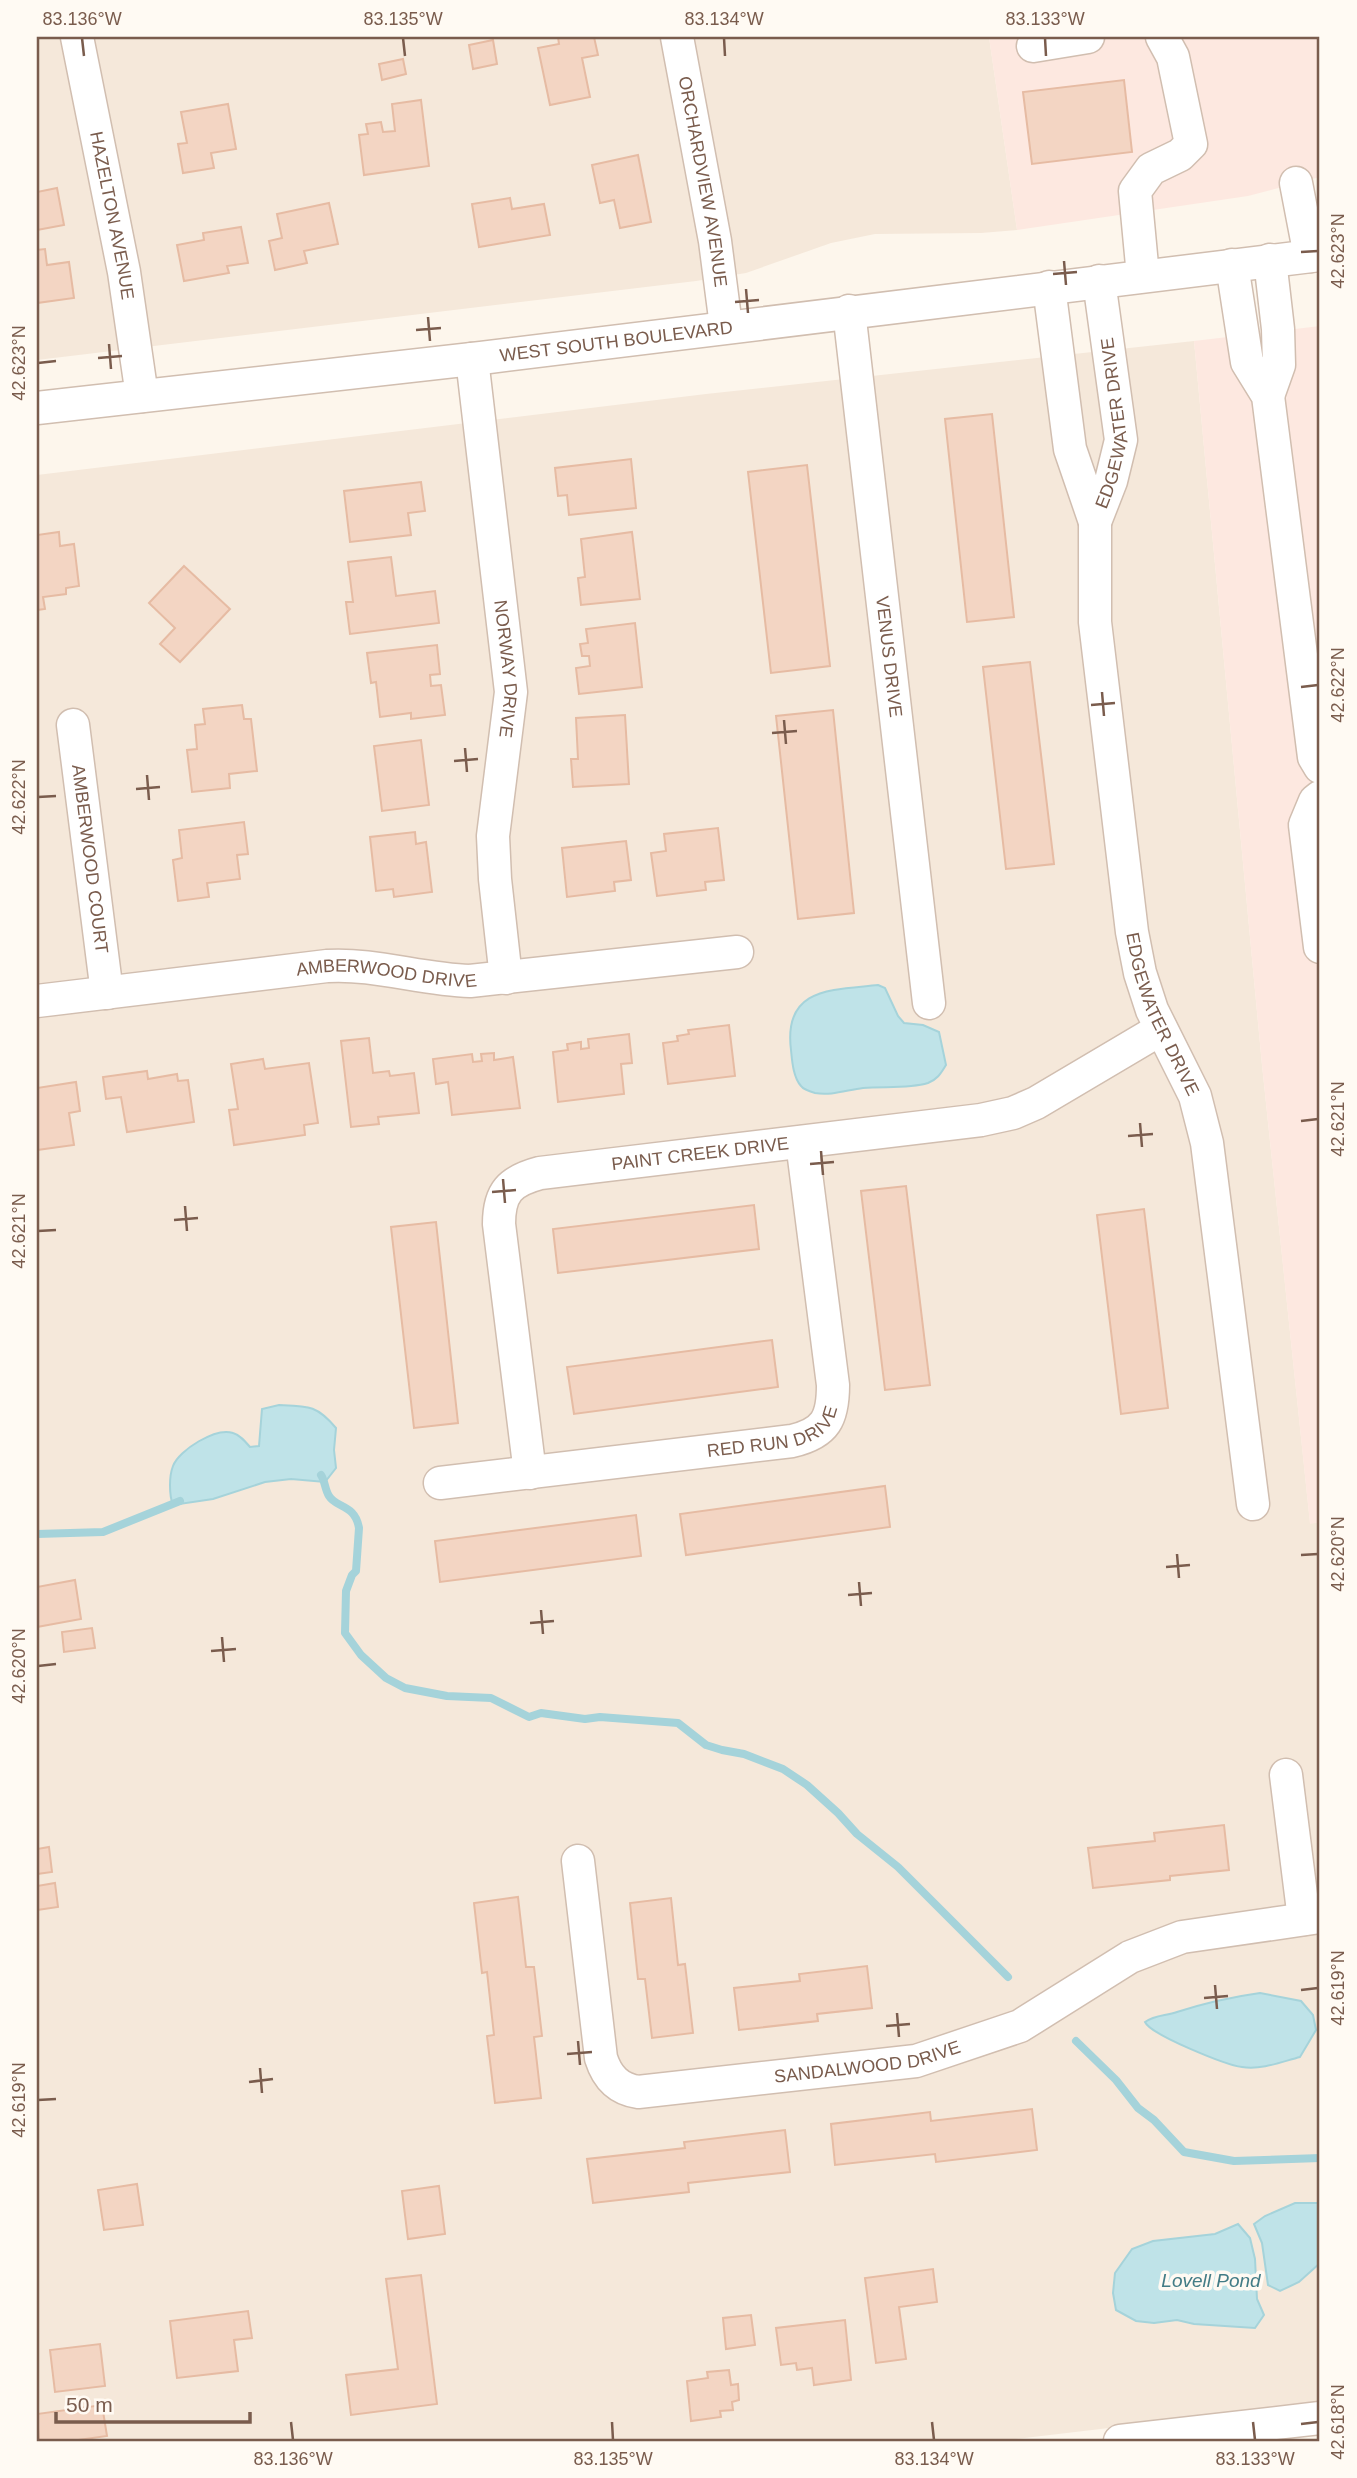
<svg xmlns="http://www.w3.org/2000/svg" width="1357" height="2478" font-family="Arial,sans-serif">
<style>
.residential{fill:#f5e8da}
.commercial{fill:#fde8e0}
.water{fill:#bfe3e8;stroke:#a5d3da;stroke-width:2}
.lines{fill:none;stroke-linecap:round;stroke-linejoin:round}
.stream{stroke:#a5d3da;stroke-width:8}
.building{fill:#f3d5c3;stroke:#e6bba3;stroke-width:2}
.minor-casing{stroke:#d1beb0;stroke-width:35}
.minor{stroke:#fff;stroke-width:32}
.ticks{fill:none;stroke:#7a5c4d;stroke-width:2.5}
.labels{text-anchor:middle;stroke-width:7;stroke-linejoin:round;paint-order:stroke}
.street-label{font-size:18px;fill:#7a5c4d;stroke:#fffaf3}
.water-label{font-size:19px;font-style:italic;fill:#437c86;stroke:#fffaf3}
.neatline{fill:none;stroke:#7a5c4d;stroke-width:2.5}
.ticks-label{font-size:18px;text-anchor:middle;fill:#7a5c4d}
</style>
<rect width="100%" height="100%" fill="#fdf6ec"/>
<g class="residential">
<polygon points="37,37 989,37 1017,230 981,233 875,234 831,243 746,273 696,281 37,360"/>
<polygon points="1194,341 1262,1065 1310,1523 1320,1522 1320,2403 999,2441 37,2441 37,475 706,394"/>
</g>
<g class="commercial">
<polygon points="989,37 1320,37 1320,177 1248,196 1017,230"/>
<polygon points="1320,326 1320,1522 1310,1524 1262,1065 1194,341"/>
</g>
<g class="water">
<path d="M878 985 885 988 898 1016 904 1023 923 1025 939 1032 946 1065C941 1073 938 1079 928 1083 908 1089 884 1086 863 1088 847 1090 831 1096 815 1093 811 1092 803 1089 801 1086 793 1077 792 1060 791 1050 783 987 832 990 878 985Z"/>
<path d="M279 1405C308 1406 317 1405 336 1428L334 1450 336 1468 325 1482 291 1479 265 1482 213 1499 173 1505C169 1495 169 1476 173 1466 179 1450 216 1427 233 1433 240 1435 245 1441 250 1447L259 1446 262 1409Z"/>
<path d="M1260 1993 1301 2001 1313 2015 1316 2030 1300 2057C1281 2062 1262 2070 1242 2067 1226 2065 1151 2035 1145 2022 1155 2015 1166 2016 1177 2012 1205 2003 1231 1997 1260 1993Z"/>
<polygon points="1295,2203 1320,2203 1320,2263 1299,2282 1280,2291 1268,2285 1262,2243 1254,2224 1265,2216"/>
<polygon points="1238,2224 1250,2238 1255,2259 1257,2299 1264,2315 1255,2328 1194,2324 1177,2320 1154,2323 1136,2321 1116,2310 1113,2293 1115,2273 1132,2249 1153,2241 1215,2234"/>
</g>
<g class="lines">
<g class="stream">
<path d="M321 1475C325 1481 325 1490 329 1496 336 1508 355 1504 359 1528L356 1571 352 1575 346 1591 345 1633 361 1655 386 1678 405 1688 447 1696 491 1698 529 1717 541 1713 585 1719 600 1717 678 1723 706 1745 722 1750 744 1754 783 1769 807 1785 838 1813 857 1834 898 1867 1008 1977"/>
<polyline points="37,1534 103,1532 180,1501"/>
<polyline points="1076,2041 1116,2080 1138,2108 1154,2120 1184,2152 1234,2161 1320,2158"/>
</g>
</g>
<g class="building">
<polygon points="558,37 594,37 598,55 582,58 590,97 550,105 538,48 559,44"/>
<polygon points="493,40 497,64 473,69 469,45"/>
<polygon points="403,59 406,74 382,80 379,64"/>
<polygon points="1124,80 1132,152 1032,164 1023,92"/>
<polygon points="421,100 429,166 364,175 359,135 368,134 366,124 381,122 383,132 395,131 392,104"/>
<polygon points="228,104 236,149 211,153 214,168 183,173 178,144 187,143 181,112"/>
<polygon points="638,155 651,222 620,228 614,200 600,203 592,165"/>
<polygon points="57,188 64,225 37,230 37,192"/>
<polygon points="510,198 512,209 544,204 550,235 479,247 472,204"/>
<polygon points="329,203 338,244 304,251 307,263 275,270 269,241 282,238 277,214"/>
<polygon points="241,227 248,263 227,266 229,273 184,281 177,245 204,240 203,233"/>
<polygon points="45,249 47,265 69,262 74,298 37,303 37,250"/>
<polygon points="992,414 1014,617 967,622 945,419"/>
<polygon points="631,459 636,508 569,515 567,495 558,496 555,468"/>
<polygon points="807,465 830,666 771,673 748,472"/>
<polygon points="421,482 425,511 408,513 411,535 350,542 344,491"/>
<polygon points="59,532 60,546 74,544 79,586 66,588 66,594 43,597 45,609 37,610 37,535"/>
<polygon points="632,532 640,599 581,605 578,578 585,577 581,539"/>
<polygon points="391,557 396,596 435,591 439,623 350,634 346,602 353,602 348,562"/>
<polygon points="184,566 230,609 180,662 160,644 175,628 149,603"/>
<polygon points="635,623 642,687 579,694 576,668 590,666 589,656 582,656 580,644 588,643 586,629"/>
<polygon points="437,645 440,674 430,675 431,686 441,685 445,715 411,719 411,713 380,717 376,682 371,683 367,653"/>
<polygon points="1030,662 1054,864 1006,869 983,667"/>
<polygon points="242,705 244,719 251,719 257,771 229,774 230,788 192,792 187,750 197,749 195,725 205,724 203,709"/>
<polygon points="833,710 854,913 798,919 776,716"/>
<polygon points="625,715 629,784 573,787 571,759 578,759 576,718"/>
<polygon points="421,740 429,805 382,811 374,746"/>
<polygon points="244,822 248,854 237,855 240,879 207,883 209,897 178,901 173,860 182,858 179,830"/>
<polygon points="718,828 724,880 705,882 706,890 657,896 651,853 666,851 664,834"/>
<polygon points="415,832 416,844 426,842 432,892 394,897 393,889 376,891 370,837"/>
<polygon points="626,841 631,880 614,882 615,891 567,897 562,848"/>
<polygon points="729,1025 735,1076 668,1084 663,1043 678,1041 677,1036 689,1034 688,1030"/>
<polygon points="629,1034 632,1063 621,1064 624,1094 558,1102 553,1052 568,1050 567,1044 581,1042 581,1049 589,1048 588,1039"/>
<polygon points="369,1038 373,1073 389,1071 390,1076 414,1073 419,1113 378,1117 379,1124 351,1127 341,1041"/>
<polygon points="494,1053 494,1060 513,1057 520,1108 452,1115 448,1082 436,1084 433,1059 472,1054 473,1062 482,1061 481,1054"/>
<polygon points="263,1059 265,1069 309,1063 318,1123 304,1125 305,1135 234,1145 229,1110 238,1109 231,1064"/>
<polygon points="147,1071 148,1079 177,1074 178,1081 188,1080 194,1122 127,1132 121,1097 106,1099 103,1077"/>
<polygon points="76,1082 80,1111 69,1113 74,1145 37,1150 37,1088"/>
<polygon points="906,1186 930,1385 885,1390 861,1191"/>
<polygon points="754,1205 759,1249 558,1273 553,1229"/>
<polygon points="1144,1209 1168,1408 1121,1414 1097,1215"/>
<polygon points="436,1222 458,1423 414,1428 391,1227"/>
<polygon points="772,1340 778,1387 574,1414 567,1367"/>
<polygon points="885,1486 890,1527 686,1555 680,1514"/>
<polygon points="636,1515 641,1556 440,1582 435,1541"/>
<polygon points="75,1580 81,1619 37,1627 37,1587"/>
<polygon points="92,1628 95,1648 64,1652 62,1632"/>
<polygon points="1224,1825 1229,1870 1170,1876 1170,1880 1093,1888 1088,1848 1155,1841 1154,1833"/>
<polygon points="49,1847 52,1872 37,1874 37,1849"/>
<polygon points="55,1883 58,1907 37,1910 37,1886"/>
<polygon points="518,1897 526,1967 534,1967 542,2036 534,2037 541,2098 495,2103 487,2036 494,2035 487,1972 482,1973 474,1903"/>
<polygon points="671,1898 678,1965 685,1964 693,2033 652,2038 645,1979 638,1979 630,1903"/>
<polygon points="867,1966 872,2008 817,2014 818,2021 739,2030 734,1988 800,1981 799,1974"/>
<polygon points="1032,2109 1037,2150 936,2162 935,2154 835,2165 831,2124 930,2112 931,2121"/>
<polygon points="785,2130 790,2172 688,2183 689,2192 593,2203 587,2159 685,2148 684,2142"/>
<polygon points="137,2184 143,2225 104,2230 98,2190"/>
<polygon points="439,2186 445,2234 408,2239 402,2191"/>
<polygon points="933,2269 937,2302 899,2307 906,2359 876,2363 865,2278"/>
<polygon points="421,2275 437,2404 351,2415 346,2375 398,2369 386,2279"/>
<polygon points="248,2311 252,2338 234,2340 238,2371 177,2378 170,2321"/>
<polygon points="751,2315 755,2345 726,2349 723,2318"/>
<polygon points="845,2320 851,2380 814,2385 812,2368 797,2370 796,2363 781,2365 776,2328"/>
<polygon points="100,2344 105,2386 55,2392 50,2350"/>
<polygon points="729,2370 731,2385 738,2384 739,2400 732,2402 733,2410 720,2411 721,2417 691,2421 687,2381 708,2378 707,2372"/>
<polygon points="102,2405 107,2436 71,2441 39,2441 37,2414"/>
</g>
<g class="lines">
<g class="minor-casing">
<g id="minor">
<path id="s1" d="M77 37 124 272 142 396"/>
<path id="s2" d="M677 37 715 241 726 326"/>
<polyline points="1033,46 1088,37"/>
<polyline points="1296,183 1310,256"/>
<polyline points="1232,265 1247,362 1268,396 1314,757 1320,767"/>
<polyline points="1143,276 1135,191 1151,169 1180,155 1191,144 1173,57 1162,37"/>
<path id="s3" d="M1049 287 1070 449 1095 522 1111 481 1121 440 1099 281"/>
<path id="s4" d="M849 311 929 1003"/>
<path id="s5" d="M472 359 511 692 493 836 495 879 506 978"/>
<polyline points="1268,396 1279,365 1278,329 1270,260"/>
<path id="s6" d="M37 408 481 358 1320 255"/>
<path id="s7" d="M1095 522V622L1132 932 1140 973 1152 1010 1195 1096 1207 1143 1253 1504"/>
<path id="s8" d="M73 725 107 993"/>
<polyline points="1320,797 1315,801 1305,825 1320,947"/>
<path id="s9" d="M37 1001 327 966C375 963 422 980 470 981L737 952"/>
<path id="s10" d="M530 1473 499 1224C499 1192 510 1181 540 1173L981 1120 1013 1113 1036 1103 1161 1029"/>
<path id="s11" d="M440 1483 792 1441C826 1433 833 1418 833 1385L802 1142"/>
<polyline points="1286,1775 1304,1919"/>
<path id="s12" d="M578 1861 601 2058C607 2077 618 2089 638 2092L916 2061 1020 2026 1130 1957 1182 1937 1320 1917"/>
<polyline points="1120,2441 1320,2418"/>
</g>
</g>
<use href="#minor" class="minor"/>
</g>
<path class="ticks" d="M82 38 84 56M403 38 405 56M724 38 725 56M1045 38 1046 56M1301 252 1318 251M1064 261 1066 285M1053 274 1077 272M746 289 748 313M735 302 759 300M428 317 430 341M416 330 441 328M109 344 111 369M98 358 122 356M38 363 56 361M1301 687 1318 685M1102 692 1104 716M1091 705 1115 703M784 720 786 744M772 733 797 731M465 748 467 772M454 761 478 759M147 775 149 800M136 789 160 787M38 797 56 796M1301 1121 1318 1119M1140 1123 1142 1147M1128 1136 1153 1134M821 1151 823 1175M810 1164 834 1162M503 1179 505 1203M492 1192 516 1190M185 1206 187 1231M174 1220 198 1218M38 1231 56 1230M1177 1554 1179 1578M1301 1555 1318 1554M1166 1567 1190 1565M859 1582 861 1606M848 1595 872 1593M541 1610 543 1634M530 1623 554 1621M222 1637 224 1662M211 1651 236 1649M38 1666 56 1664M1215 1985 1217 2009M1301 1990 1318 1988M1204 1998 1228 1996M897 2013 899 2037M886 2026 910 2024M578 2041 580 2065M567 2054 592 2052M260 2068 262 2093M249 2082 273 2079M38 2100 56 2099M291 2422 293 2440M612 2422 613 2440M932 2422 934 2440M1253 2422 1255 2440M1301 2424 1318 2422"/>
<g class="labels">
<g class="street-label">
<text dy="6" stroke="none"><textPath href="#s2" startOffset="147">ORCHARDVIEW AVENUE</textPath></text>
<text dy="6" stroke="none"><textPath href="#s1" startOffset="182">HAZELTON AVENUE</textPath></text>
<text dy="6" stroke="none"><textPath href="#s6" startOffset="583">WEST SOUTH BOULEVARD</textPath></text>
<text dy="6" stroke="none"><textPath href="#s3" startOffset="343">EDGEWATER DRIVE</textPath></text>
<text dy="6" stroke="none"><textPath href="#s4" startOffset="348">VENUS DRIVE</textPath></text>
<text dy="6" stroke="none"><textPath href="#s5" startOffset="312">NORWAY DRIVE</textPath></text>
<text dy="6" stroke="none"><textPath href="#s8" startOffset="135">AMBERWOOD COURT</textPath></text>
<text dy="6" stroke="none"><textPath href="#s9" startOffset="352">AMBERWOOD DRIVE</textPath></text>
<text dy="6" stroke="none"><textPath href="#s7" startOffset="500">EDGEWATER DRIVE</textPath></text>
<text dy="6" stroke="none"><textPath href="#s10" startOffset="485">PAINT CREEK DRIVE</textPath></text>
<text dy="6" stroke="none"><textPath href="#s11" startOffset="340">RED RUN DRIVE</textPath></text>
<text dy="6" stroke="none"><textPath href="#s12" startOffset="483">SANDALWOOD DRIVE</textPath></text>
</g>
<g class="water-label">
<text x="1211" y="2287">Lovell Pond</text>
</g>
</g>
<rect width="1357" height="2478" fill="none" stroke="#fffaf3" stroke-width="77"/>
<path d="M56 2412v10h194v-10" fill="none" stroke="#7a5c4d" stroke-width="3.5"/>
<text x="66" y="2412" font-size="21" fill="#7a5c4d" stroke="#fffaf3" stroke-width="5" paint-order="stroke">50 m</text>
<rect x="38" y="38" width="1280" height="2402" class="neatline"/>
<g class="ticks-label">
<text x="82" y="25">83.136°W</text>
<text x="403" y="25">83.135°W</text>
<text x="724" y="25">83.134°W</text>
<text x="1045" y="25">83.133°W</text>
<text transform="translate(1338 251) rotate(-90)" y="6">42.623°N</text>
<text transform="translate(19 363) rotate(-90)" y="6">42.623°N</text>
<text transform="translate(1338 685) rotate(-90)" y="6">42.622°N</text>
<text transform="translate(19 797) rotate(-90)" y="6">42.622°N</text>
<text transform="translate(1338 1119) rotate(-90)" y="6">42.621°N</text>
<text transform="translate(19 1231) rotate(-90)" y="6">42.621°N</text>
<text transform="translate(1338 1554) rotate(-90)" y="6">42.620°N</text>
<text transform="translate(19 1666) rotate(-90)" y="6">42.620°N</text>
<text transform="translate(1338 1988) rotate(-90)" y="6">42.619°N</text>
<text transform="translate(19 2100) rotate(-90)" y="6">42.619°N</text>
<text transform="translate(1338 2422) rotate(-90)" y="6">42.618°N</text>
<text x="293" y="2465">83.136°W</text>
<text x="613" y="2465">83.135°W</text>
<text x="934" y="2465">83.134°W</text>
<text x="1255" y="2465">83.133°W</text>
</g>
</svg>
